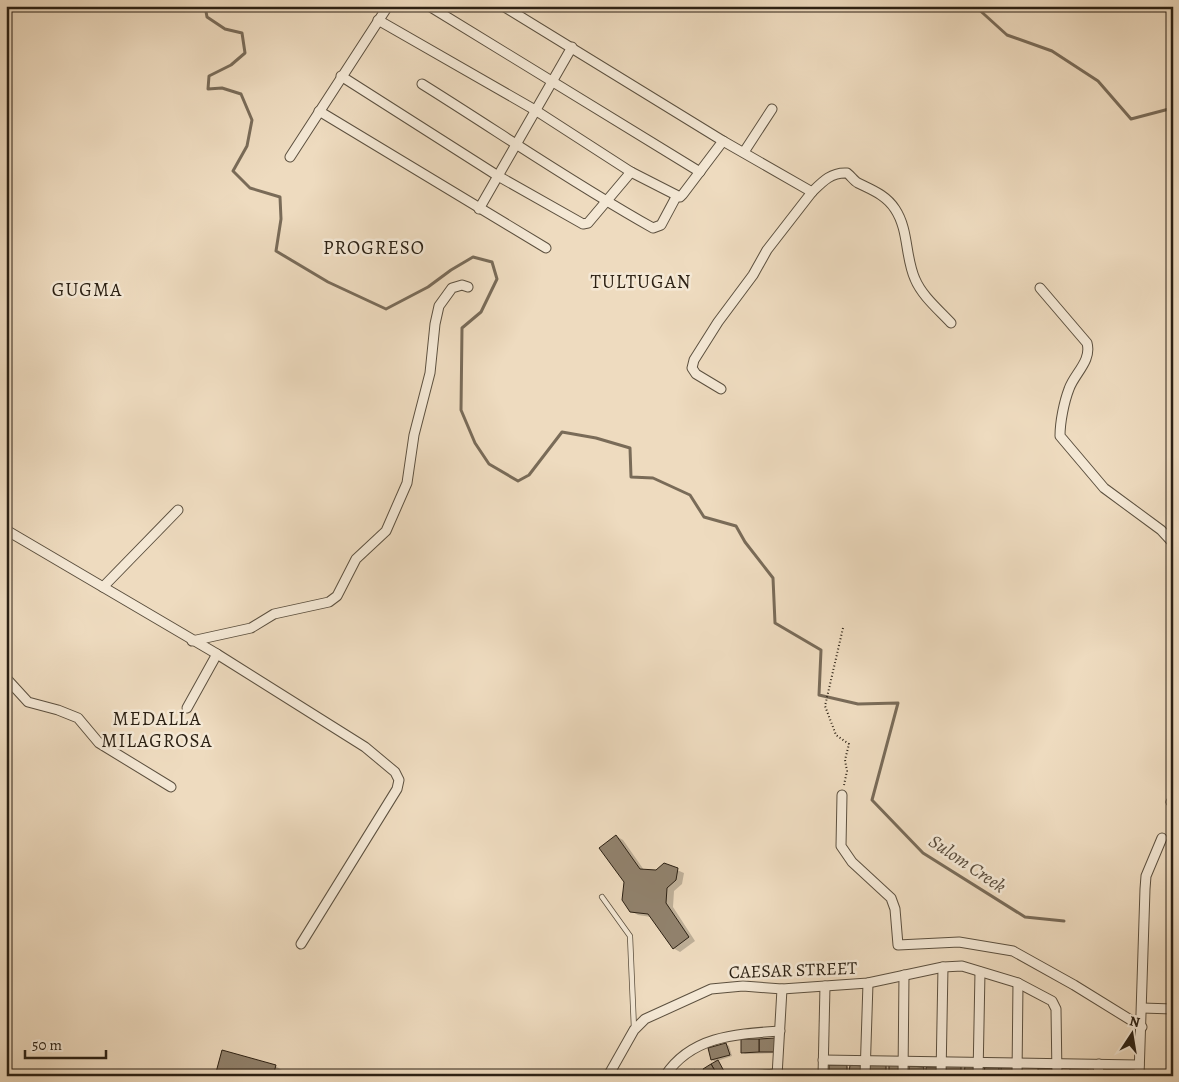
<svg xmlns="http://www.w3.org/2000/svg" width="1179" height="1082" font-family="Alegreya,serif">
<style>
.shadow{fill:#0003}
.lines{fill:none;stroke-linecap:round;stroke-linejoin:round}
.stream{stroke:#796b58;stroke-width:3}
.building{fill:#91826d;stroke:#2c2114}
.service-casing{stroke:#5c503f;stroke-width:6}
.minor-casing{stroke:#5c503f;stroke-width:11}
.path{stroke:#2c2114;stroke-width:2;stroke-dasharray:1 2.5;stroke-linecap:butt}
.service{stroke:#f4e8d5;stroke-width:4.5}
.minor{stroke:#f4e8d5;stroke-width:9}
.labels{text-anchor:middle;stroke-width:5;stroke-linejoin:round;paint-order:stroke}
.street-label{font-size:18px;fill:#2c2114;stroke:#f4e8d5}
.neighbourhood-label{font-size:19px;letter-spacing:1px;fill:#2c2114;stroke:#f4e8d5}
.water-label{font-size:19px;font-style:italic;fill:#594c3c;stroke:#f4e8d5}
</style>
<rect width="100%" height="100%" fill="#eedbbf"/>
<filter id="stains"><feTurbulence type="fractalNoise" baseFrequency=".004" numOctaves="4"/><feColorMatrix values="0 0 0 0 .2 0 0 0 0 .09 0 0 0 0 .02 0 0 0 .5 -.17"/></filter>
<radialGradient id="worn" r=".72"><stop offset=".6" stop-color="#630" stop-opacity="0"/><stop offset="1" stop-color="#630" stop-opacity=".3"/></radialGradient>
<g class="shadow">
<polygon points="616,836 623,840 644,870 677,870 684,873 682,884 674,891 673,907 695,941 680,952 673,948 651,917 638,915 631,911"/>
<polygon points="742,1040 778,1053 745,1054 742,1052"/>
<polygon points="726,1044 729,1046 732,1056 717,1061 725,1072 719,1075 717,1062 712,1060"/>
<polygon points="871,1064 901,1066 902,1076 871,1076"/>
<polygon points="946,1065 961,1066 978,1076 946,1076"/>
<polygon points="275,1066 282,1070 280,1076 216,1076"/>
<polygon points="847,1067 851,1069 864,1076 831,1076"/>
<polygon points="986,1067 999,1067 1018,1076 985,1076"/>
<polygon points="924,1068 927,1070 941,1076 910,1076"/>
<polygon points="1088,1068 1091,1069 1089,1076 1069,1076"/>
<polygon points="1118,1069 1121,1071 1121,1069 1134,1070 1137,1071 1137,1076 1104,1076"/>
</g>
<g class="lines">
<g class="stream">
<polyline points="205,6 207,17 225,29 242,33 245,53 231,65 209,76 208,89 222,88 241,94 252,120 247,146 233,171 250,188 280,197 281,219 276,251 328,282 386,309 428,287 451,270 473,257 492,262 497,279 481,312 462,328 461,410 475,443 489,464 518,481 529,475 562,432 596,438 630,448 631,477 653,478 690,495 704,517 736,526 745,542 773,578 775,623 821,650 819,695 858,704 898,703 872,800 923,853 1025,917 1064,921"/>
<polyline points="975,6 1007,35 1052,51 1098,81 1131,119 1169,109 1173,112"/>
</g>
</g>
<g class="building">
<polygon points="616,835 640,869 656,870 664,863 678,868 676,880 667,888 666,903 689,937 673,949 648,914 630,912 622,900 624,882 599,848"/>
<polygon points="775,1038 776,1052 759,1052 759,1039"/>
<polygon points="741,1039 759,1039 759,1052 741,1053"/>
<polygon points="726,1043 730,1055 711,1060 708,1048"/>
<polygon points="222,1050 276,1065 273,1076 215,1076"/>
<polygon points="718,1060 725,1073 720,1076 718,1076 711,1064"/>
<polygon points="870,1063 886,1063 886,1075 869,1074"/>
<polygon points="711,1064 718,1076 706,1076 703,1069"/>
<rect x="945" y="1064" width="16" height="11"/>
<rect x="829" y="1065" width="18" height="11"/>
<polygon points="850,1065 864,1066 864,1073 849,1073"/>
<rect x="889" y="1065" width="13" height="9"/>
<polygon points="985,1065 999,1066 999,1075 984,1075"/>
<rect x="1038" y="1065" width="18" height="11"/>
<polygon points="909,1066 924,1067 923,1076 909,1076"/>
<polygon points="965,1066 978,1066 978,1076 964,1075"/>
<polygon points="1001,1066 1015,1067 1015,1076 1001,1076"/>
<rect x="1070" y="1066" width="18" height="8"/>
<rect x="926" y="1067" width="13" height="9"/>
<polygon points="1103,1067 1118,1068 1118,1076 1103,1076"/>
<rect x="1120" y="1068" width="14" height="8"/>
<polygon points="694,1070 704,1076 690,1076"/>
<rect x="849" y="1073" width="15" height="3"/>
<rect x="1068" y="1074" width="17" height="2"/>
</g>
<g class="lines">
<g class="service-casing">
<g id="service">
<polyline points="602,897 630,936 634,1029"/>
<polyline points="282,1075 282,1076"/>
</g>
</g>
<g class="minor-casing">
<g id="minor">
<polyline points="429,6 700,172"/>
<polyline points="378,20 535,110 631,172 680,197 683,194 723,141 503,6"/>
<polyline points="341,76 498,176 583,224 588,223 631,172"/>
<path d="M422 84C499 132 574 184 653 228L661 225 676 197"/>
<polyline points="319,111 546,248"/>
<polyline points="744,152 772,109"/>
<polyline points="290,157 388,6"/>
<path d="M812 192C822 182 831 172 847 173 851 176 854 181 858 183 872 190 886 195 895 209 909 230 905 257 915 279 922 296 939 310 951 323"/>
<polyline points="479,209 572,47"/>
<path d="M1040 288 1087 343C1092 361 1074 374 1069 389 1064 402 1060 422 1060 436L1104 488 1161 530 1173 543"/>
<polyline points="721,389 696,374 692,368 694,360 718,322 753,275 767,250 812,192 723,141"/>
<polyline points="6,530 217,654 365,747 395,772 399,780 397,789 301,944"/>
<polyline points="103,587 178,510"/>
<polyline points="192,641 251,628 274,614 329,602 337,596 356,559 386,531 407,483 414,435 430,373 435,324 439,306 452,288 462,285 468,287"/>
<polyline points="6,678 28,702 58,710 78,718 99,743 171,787"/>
<polyline points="1173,695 1173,700"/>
<polyline points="187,708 217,654"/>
<polyline points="842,795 841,846 852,862 891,898 895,909 898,945 959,942 1013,951 1074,985 1142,1027"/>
<polyline points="1171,802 1173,799"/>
<polyline points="1142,1008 1173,1009"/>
<polyline points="823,1060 1139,1065"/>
<polyline points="608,1076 634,1030 645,1019 711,989 743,986 782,989 868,983 943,967 962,966 1018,983 1052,1001 1056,1009 1057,1076"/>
<path d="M665 1076C691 1036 736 1034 780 1031"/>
<polyline points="749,1076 777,1074"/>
<polyline points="777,1076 782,989"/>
<polyline points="823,1076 825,986"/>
<polyline points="865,1076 868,983"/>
<polyline points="903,1076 904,975"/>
<polyline points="941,1076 943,967"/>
<polyline points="978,1076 980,972"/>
<polyline points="1017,1076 1018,983"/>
<polyline points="1098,1076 1099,1064"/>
<polyline points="1139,1076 1145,889 1146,876 1162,838"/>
</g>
</g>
<polyline class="path" points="843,628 825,706 836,735 849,744 845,760 847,771 844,785"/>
<use href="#service" class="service"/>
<use href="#minor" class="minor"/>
</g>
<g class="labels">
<g class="street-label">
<text transform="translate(793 970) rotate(-2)" y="6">CAESAR STREET</text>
</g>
<g class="neighbourhood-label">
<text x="374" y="254">PROGRESO</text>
<text x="641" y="288">TULTUGAN</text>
<text x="87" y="296">GUGMA</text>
<text x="157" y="725">MEDALLA<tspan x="157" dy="22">MILAGROSA</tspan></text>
</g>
<g class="water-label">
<text transform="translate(968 863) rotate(34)" y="7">Sulom Creek</text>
</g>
</g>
<rect width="1179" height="1082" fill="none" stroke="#eedbbf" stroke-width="25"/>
<rect x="8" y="8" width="1164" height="1067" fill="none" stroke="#2c2114" stroke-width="2.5"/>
<rect x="12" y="12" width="1154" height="1057" fill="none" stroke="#2c2114"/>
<g transform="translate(1132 1034) rotate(12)" stroke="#f4e8d5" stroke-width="4" paint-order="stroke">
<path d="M0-4L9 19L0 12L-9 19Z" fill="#2c2114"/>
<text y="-8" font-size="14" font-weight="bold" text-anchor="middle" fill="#2c2114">N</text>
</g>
<path d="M25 1050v8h81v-8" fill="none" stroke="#2c2114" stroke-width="2.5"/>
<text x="32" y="1050" font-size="15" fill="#2c2114" stroke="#f4e8d5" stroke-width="4" paint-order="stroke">50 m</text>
<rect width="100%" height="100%" filter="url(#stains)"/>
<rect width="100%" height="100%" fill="url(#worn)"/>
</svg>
